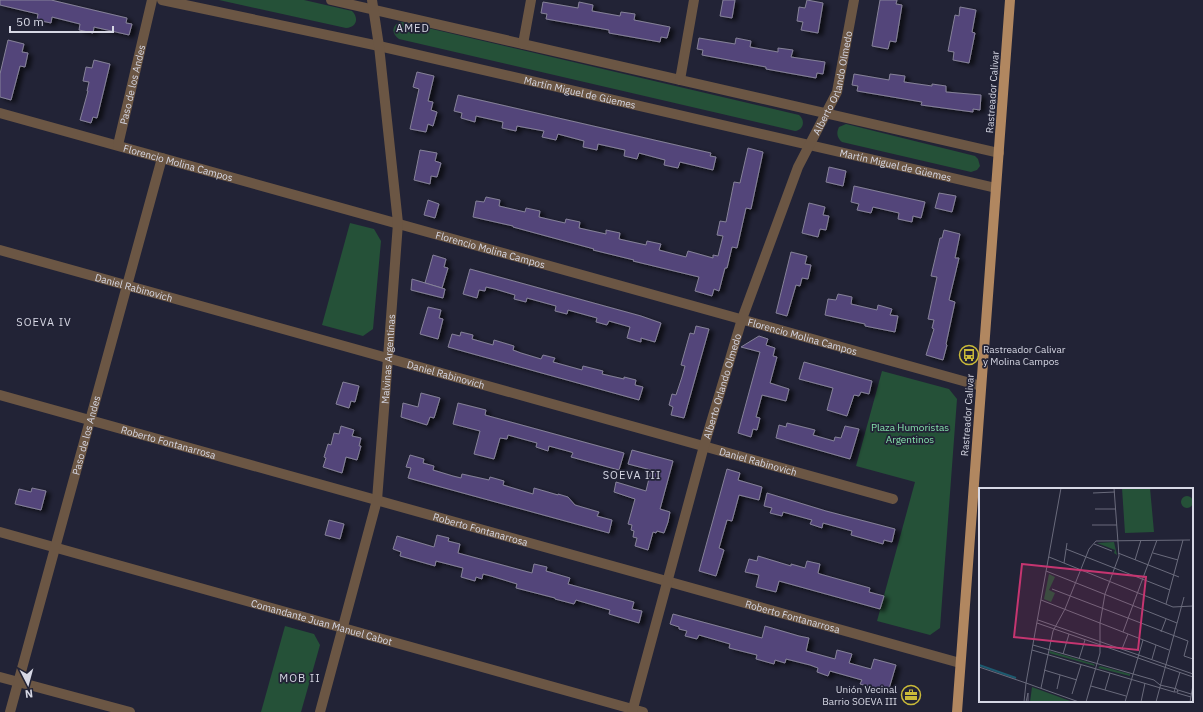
<svg xmlns="http://www.w3.org/2000/svg" width="1203" height="712" font-family="'IBM Plex Sans',sans-serif">
<style>
.green{fill:#255138}
.building{fill:#52457a;stroke:#868299;filter:url(#shadow)}
.lines{fill:none;stroke-linecap:round;stroke-linejoin:round}
.minor{stroke:#6b5644;stroke-width:10}
.major{stroke:#b18760;stroke-width:10}
.labels{text-anchor:middle;stroke-width:3.5;stroke-linejoin:round;paint-order:stroke}
.street-label{font-size:10px;fill:#d7d8e5;stroke:#222336}
.poi-label{font-size:10px;fill:#d7d8e5;stroke:#222336;text-anchor:start}
.park-label{font-size:10px;fill:#85e1ab;stroke:#222336}
.neighbourhood-label{font-size:11px;letter-spacing:1px;fill:#d7d8e5;stroke:#222336}
.inset-river{fill:none;stroke:#1d5a6f;stroke-width:2}
.inset-road{fill:none;stroke:#6a6b7c;stroke-width:1}
.view{fill:#c53570;fill-opacity:0.15;stroke:#c53570;stroke-width:2}
.inset-edge{fill:none;stroke:#d7d8e5;stroke-width:2}
</style>
<defs>
<filter id="shadow"><feDropShadow dx="4.5" dy="2.5" stdDeviation="2" flood-color="#0009"/></filter>
</defs>
<rect width="100%" height="100%" fill="#222336"/>
<g class="green">
<path d="M219 0H304L352 11C359 18 357 27 346 28Z"/>
<path d="M399 22H402L799 115C806 121 803 130 795 131L399 39C392 34 391 27 399 22Z"/>
<path d="M846 124 975 156 978 159 980 166 977 170 971 172 842 142C837 138 836 133 839 127Z"/>
<polygon points="350,223 374,229 381,241 373,329 363,336 322,325"/>
<polygon points="882,371 949,389 957,399 940,628 930,635 877,621 915,482 856,466"/>
<polygon points="285,626 314,634 320,645 301,712 261,712"/>
</g>
<g class="building">
<polygon points="0,0 51,0 127,18 126,23 132,24 129,35 94,27 93,33 79,30 80,24 52,17 51,23 37,20 38,14 0,5"/>
<polygon points="723,0 735,0 732,18 720,16"/>
<polygon points="807,0 823,3 818,33 801,30 803,22 797,21 799,7 805,8"/>
<polygon points="880,0 897,0 896,4 902,5 896,42 890,41 888,49 872,46"/>
<polygon points="543,2 578,8 579,2 593,5 592,11 620,16 621,12 635,14 634,20 670,27 667,38 661,37 660,42 609,33 609,30 546,19 547,14 541,13"/>
<polygon points="960,7 976,10 972,32 975,33 969,63 953,60 954,52 948,51 955,15 959,16"/>
<polygon points="699,38 735,44 736,38 751,41 750,47 778,52 778,48 793,50 791,57 825,62 823,74 817,73 816,78 766,69 766,67 702,55 703,50 697,49"/>
<polygon points="8,40 24,44 22,52 28,53 25,67 20,66 11,100 0,97 0,74"/>
<polygon points="94,60 110,64 97,118 93,117 91,123 80,120 88,91 87,91 89,82 83,81 86,67 92,68"/>
<polygon points="417,72 434,76 428,101 433,102 431,110 437,112 433,126 428,124 426,132 410,129 419,89 413,87"/>
<polygon points="854,74 889,80 890,74 905,76 904,82 932,86 932,84 946,86 946,92 981,95 980,110 973,109 973,112 921,105 922,102 857,91 858,86 852,85"/>
<polygon points="458,95 711,153 710,156 716,157 713,170 680,162 678,168 664,165 665,160 639,153 637,159 624,156 625,150 598,144 597,150 583,147 584,141 558,134 556,140 542,137 544,131 517,126 516,131 502,128 503,122 476,116 475,122 461,118 462,113 454,111"/>
<polygon points="748,148 763,152 751,209 746,208 737,248 732,247 727,268 725,268 719,291 714,289 712,296 695,291 699,277 633,261 634,260 593,250 594,249 513,227 513,226 473,217 476,201 484,202 486,197 500,200 499,206 525,212 526,208 540,211 539,217 565,223 566,219 580,222 579,228 606,234 606,230 620,233 619,239 646,245 647,241 661,244 659,250 686,257 688,251 713,258 713,255 718,256 723,236 717,235 720,221 726,222 734,182 740,183"/>
<polygon points="420,150 437,153 435,161 441,163 437,177 431,176 430,184 414,180"/>
<polygon points="829,167 846,171 843,186 826,182"/>
<polygon points="854,186 925,202 921,218 913,216 912,222 898,219 899,213 873,207 871,213 857,210 859,204 851,202"/>
<polygon points="939,193 956,196 952,212 935,208"/>
<polygon points="428,200 439,204 435,218 424,215"/>
<polygon points="809,203 825,207 823,215 829,216 826,230 820,229 818,237 802,233"/>
<polygon points="944,230 960,234 955,258 959,258 949,300 955,302 946,344 947,345 943,360 926,355 934,329 932,328 934,320 928,319 937,277 931,276 940,238 942,238"/>
<polygon points="791,252 807,256 805,264 811,265 808,279 802,278 800,286 796,285 787,316 776,313"/>
<polygon points="433,255 446,259 444,267 448,268 442,288 425,283"/>
<polygon points="470,269 641,316 661,323 655,342 641,338 641,342 627,338 630,327 609,321 607,325 596,322 597,318 568,310 567,314 555,311 556,306 527,298 526,302 514,299 515,295 495,289 486,287 485,291 479,290 477,298 463,294"/>
<polygon points="412,279 445,289 443,298 411,290"/>
<polygon points="838,294 852,297 851,304 877,310 878,305 892,309 890,315 898,316 895,332 865,326 865,324 825,315 828,299 836,300"/>
<polygon points="428,307 441,310 439,318 443,319 438,339 420,334"/>
<polygon points="696,326 709,329 684,418 671,415 673,407 669,405 672,394 676,395 682,377 685,366 681,365 690,333 694,334"/>
<polygon points="461,332 473,335 472,339 493,345 494,340 514,346 513,350 521,353 541,359 543,355 555,358 553,362 582,370 583,366 603,371 602,374 624,379 624,377 636,380 635,385 643,387 639,400 448,347 452,334 460,336"/>
<polygon points="759,336 768,339 766,345 775,348 773,356 777,357 770,383 789,389 786,401 762,395 756,417 760,418 757,430 753,429 751,437 738,433 760,352 741,347"/>
<polygon points="804,362 872,381 869,394 861,392 859,396 854,395 847,416 827,410 833,388 799,379"/>
<polygon points="343,382 359,386 355,402 351,401 349,408 336,404"/>
<polygon points="421,393 440,398 434,418 430,417 427,425 401,417 403,403 418,407"/>
<polygon points="458,403 486,410 485,415 624,453 619,470 571,457 573,453 571,452 549,446 548,451 536,447 537,443 508,435 507,439 500,438 494,459 474,454 480,431 453,424"/>
<polygon points="787,423 815,430 813,435 834,441 835,437 841,438 845,426 859,429 850,459 776,438 779,425 786,427"/>
<polygon points="341,426 354,430 352,436 361,438 359,446 361,446 357,460 346,457 342,473 323,467 326,458 324,457 328,444 331,445 334,433 339,434"/>
<polygon points="632,450 673,461 660,509 670,512 668,522 664,533 657,531 656,533 653,532 648,550 635,546 637,538 633,537 634,531 631,530 632,525 628,524 635,499 614,492 616,482 646,491 651,470 628,464"/>
<polygon points="410,455 424,459 423,463 434,466 433,470 453,476 461,478 462,474 489,480 490,477 504,481 503,485 533,494 534,488 558,495 558,494 568,497 575,505 599,512 597,516 612,520 609,533 408,478 411,468 406,467"/>
<polygon points="727,469 740,473 738,480 762,487 759,500 739,495 732,521 727,520 719,548 724,550 716,576 699,571"/>
<polygon points="32,488 46,491 41,510 15,504 19,489 31,492"/>
<polygon points="767,493 826,511 895,529 892,542 884,540 883,544 851,535 852,531 823,523 822,528 810,524 812,520 783,512 782,516 770,513 772,508 764,506"/>
<polygon points="329,520 344,524 340,539 325,535"/>
<polygon points="437,535 449,538 448,541 460,544 458,553 532,573 534,564 547,567 546,571 570,578 568,584 634,602 632,609 642,611 639,623 609,614 610,610 576,600 574,604 555,599 555,598 516,588 517,584 491,576 483,574 482,579 476,577 475,581 461,577 463,568 436,561 435,566 400,556 401,552 393,549 397,536 434,547"/>
<polygon points="758,556 791,566 791,564 805,568 807,561 820,564 818,573 820,574 870,588 869,592 884,596 880,609 779,581 776,592 756,587 759,575 745,572 749,559 757,561"/>
<polygon points="673,614 762,638 765,626 799,636 809,638 806,651 835,659 837,650 852,654 849,663 871,669 874,659 896,665 888,692 860,684 862,680 830,671 828,676 817,672 818,668 810,665 786,659 785,663 775,660 774,664 756,659 757,655 729,648 730,644 699,635 697,639 685,636 687,631 679,629 679,627 670,624"/>
</g>
<g class="lines">
<g class="minor">
<path id="s1" d="M162 0 379 46 996 188"/>
<polyline points="331,0 999,153"/>
<polyline points="523,44 531,0"/>
<polyline points="680,80 694,0"/>
<path id="s2" d="M0 113 981 386"/>
<path id="s3" d="M118 145 152 0"/>
<path id="s4" d="M0 250 893 499"/>
<path id="s5" d="M0 395 960 663"/>
<path id="s6" d="M0 532 643 712"/>
<polyline points="0,677 130,712"/>
<path id="s7" d="M10 712 162 158"/>
<path id="s8" d="M320 712 377 500 388 358 398 223 379 46 372 0"/>
<path id="s9" d="M632 712 704 446 742 319 798 167 837 92 854 0"/>
</g>
<polyline class="major" points="957,712 1010,0"/>
</g>
<defs>
<g id="bus-ring" transform="scale(1)"><circle r="9.5" fill="#222336" stroke="#caba39" stroke-width="1.5"/><path d="M-5-6H5V4H4V6H2V4H-2V6H-4V4H-5ZM-3.5-4V0h7V-4ZM-3.5 1.2v1.5H-2V1.2ZM2 1.2v1.5H3.5V1.2Z" fill="#caba39"/></g>
<g id="office-ring" transform="scale(1)"><circle r="9.5" fill="#222336" stroke="#caba39" stroke-width="1.5"/><path d="M-6-3h4V-5.5h4V-3h4V5H-6ZM-1-4.5V-3h2v-1.5ZM-6 0V1H6V0Z" fill="#caba39"/></g>
</defs>
<g fill-rule="evenodd">
<use href="#bus-ring" x="969" y="355"/>
<use href="#office-ring" x="911" y="695"/>
</g>
<g class="labels">
<g class="street-label">
<text dy="4" stroke="none"><textPath href="#s9" startOffset="662">Alberto Orlando Olmedo</textPath></text>
<text dy="4" stroke="none"><textPath href="#s3" startOffset="62">Paso de los Andes</textPath></text>
<text dy="4" stroke="none"><textPath href="#s1" startOffset="428">Martín Miguel de Güemes</textPath></text>
<text transform="translate(992 92) rotate(-86)" y="4">Rastreador Calivar</text>
<text dy="4" stroke="none"><textPath href="#s2" startOffset="185">Florencio Molina Campos</textPath></text>
<text dy="4" stroke="none"><textPath href="#s1" startOffset="752">Martín Miguel de Güemes</textPath></text>
<text dy="4" stroke="none"><textPath href="#s2" startOffset="509">Florencio Molina Campos</textPath></text>
<text dy="4" stroke="none"><textPath href="#s4" startOffset="139">Daniel Rabinovich</textPath></text>
<text dy="4" stroke="none"><textPath href="#s2" startOffset="833">Florencio Molina Campos</textPath></text>
<text dy="4" stroke="none"><textPath href="#s8" startOffset="361">Malvinas Argentinas</textPath></text>
<text dy="4" stroke="none"><textPath href="#s4" startOffset="463">Daniel Rabinovich</textPath></text>
<text dy="4" stroke="none"><textPath href="#s9" startOffset="338">Alberto Orlando Olmedo</textPath></text>
<text transform="translate(967 415) rotate(-86)" y="4">Rastreador Calivar</text>
<text dy="4" stroke="none"><textPath href="#s7" startOffset="287">Paso de los Andes</textPath></text>
<text dy="4" stroke="none"><textPath href="#s5" startOffset="175">Roberto Fontanarrosa</textPath></text>
<text dy="4" stroke="none"><textPath href="#s4" startOffset="787">Daniel Rabinovich</textPath></text>
<text dy="4" stroke="none"><textPath href="#s5" startOffset="499">Roberto Fontanarrosa</textPath></text>
<text dy="4" stroke="none"><textPath href="#s5" startOffset="823">Roberto Fontanarrosa</textPath></text>
<text dy="4" stroke="none"><textPath href="#s6" startOffset="334">Comandante Juan Manuel Cabot</textPath></text>
</g>
<g class="poi-label">
<text x="983" y="353">Rastreador Calivar<tspan x="983" dy="12">y Molina Campos</tspan></text>
<text x="897" y="693" text-anchor="end">Unión Vecinal<tspan x="897" dy="12">Barrio SOEVA III</tspan></text>
</g>
<g class="park-label">
<text x="910" y="431">Plaza Humoristas<tspan x="910" dy="12">Argentinos</tspan></text>
</g>
<g class="neighbourhood-label">
<text x="413" y="32">AMED</text>
<text x="44" y="326">SOEVA IV</text>
<text x="632" y="479">SOEVA III</text>
<text x="300" y="682">MOB II</text>
</g>
</g>
<g transform="translate(979 488)">
<rect width="214" height="214" fill="#222336"/>
<path d="M143 0H171L175 44 146 45ZM202 14a6 6 0 1 1 12 0a6 6 0 1 1-12 0ZM135 54 138 67 135 65 136 62 118 55ZM70 86 76 89 70 102 76 105 72 114 65 111ZM71 163 115 176 116 178 70 165ZM121 178 151 186V188L119 180ZM53 199 94 214H51Z" fill="#255138"/>
<path class="inset-river" d="M0 177 37 190"/>
<path class="inset-road" d="M82 0 47 195 100 214M114 5 136 4M116 21H137M113 37H138M115 56 133 63M87 61 191 102M139 65 200 89M174 65 199 72M70 69 194 119 214 118M156 72 162 52M85 75 88 55M67 83 198 135M73 101 209 153 205 168 214 171M62 112 190 162M187 116 204 52M59 132 214 186M58 135 214 189M144 144 178 52M182 144 187 131M54 157 175 192 181 197 198 201 199 204H195L196 201M143 161 149 146M53 162 195 204M84 166 90 146M100 171 106 152M173 171 177 157M0 179 47 195 45 214M65 182 98 192M112 198 147 208M62 200 74 143 86 121 110 61 117 53 211 52M78 201 81 187M196 201 201 184M126 202 131 185M199 202 212 206M198 205 212 209M93 206 102 177M47 214 49 205V214M107 214 121 165V135L126 106 140 68 135 0M146 214 164 152M162 214 166 195M177 214 205 109M211 214 214 197"/>
<path class="view" d="M43 76 167 89 159 162 35 149Z"/>
<rect width="214" height="214" class="inset-edge"/>
</g>
<g transform="translate(28 684) rotate(174)" stroke="#222336" stroke-width="3" paint-order="stroke">
<path d="M0-3L7 15L0 10L-7 15Z" fill="#d7d8e5"/>
<text y="-6" font-size="11" font-weight="bold" text-anchor="middle" fill="#d7d8e5">N</text>
</g>
<path d="M10 26v6h103v-6" fill="none" stroke="#d7d8e5" stroke-width="2"/>
<text x="16" y="26" font-size="12" fill="#d7d8e5" stroke="#222336" stroke-width="3" paint-order="stroke">50 m</text>
</svg>
